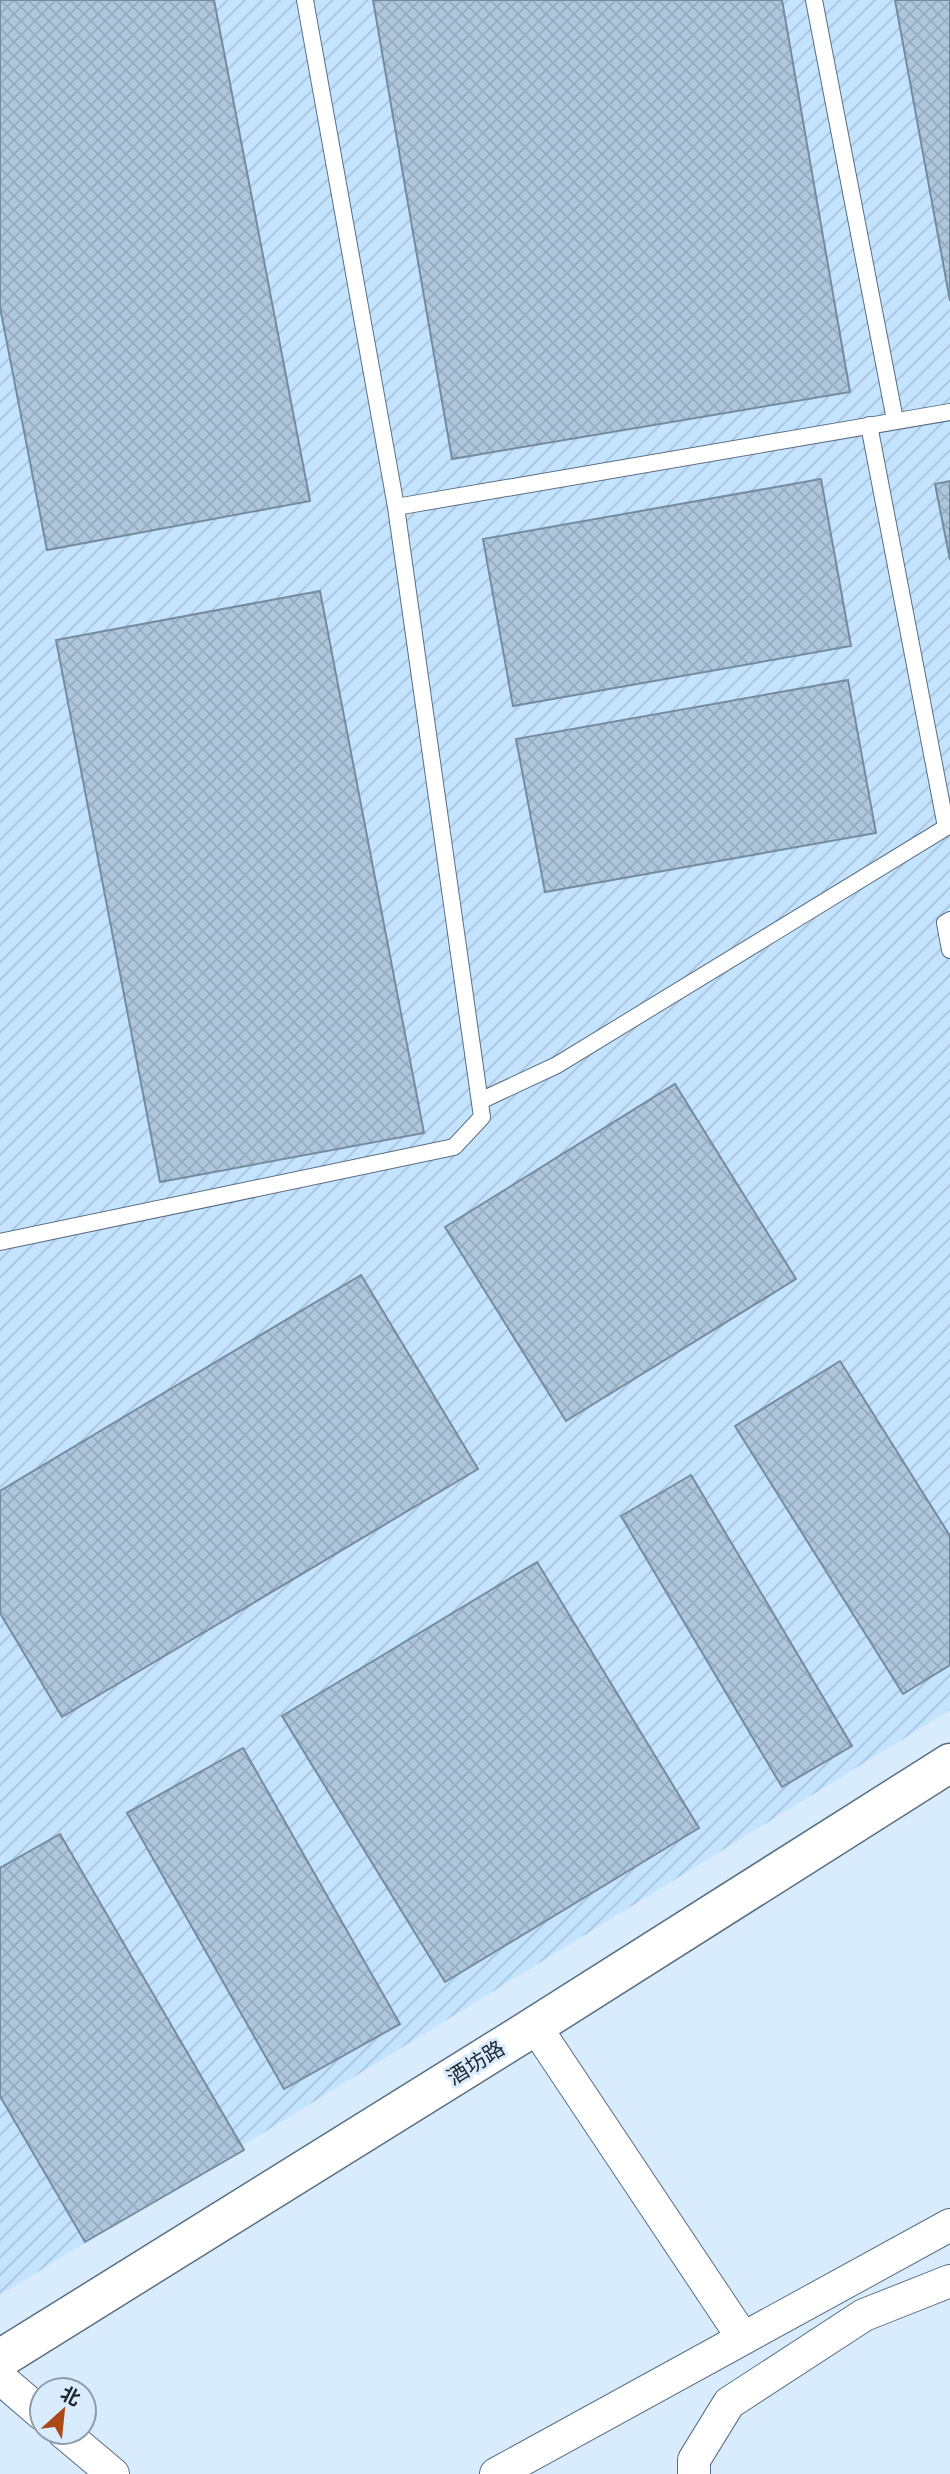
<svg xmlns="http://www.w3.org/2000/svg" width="950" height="2474" font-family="'Public Sans','Noto Sans SC',sans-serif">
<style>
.industrial{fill:url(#industrial-furrows)}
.building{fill:url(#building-cross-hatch);stroke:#758ca0;stroke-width:2}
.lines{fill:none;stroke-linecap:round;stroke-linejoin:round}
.service-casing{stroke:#596f82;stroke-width:18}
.minor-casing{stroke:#596f82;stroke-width:34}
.tertiary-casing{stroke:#596f82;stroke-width:41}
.service{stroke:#fff;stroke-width:16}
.minor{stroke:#fff;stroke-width:32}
.tertiary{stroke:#fff;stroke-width:38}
.labels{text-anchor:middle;stroke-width:6;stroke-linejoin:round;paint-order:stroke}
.street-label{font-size:21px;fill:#1d262f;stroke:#d8ecfe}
</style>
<defs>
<pattern id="industrial-furrows" width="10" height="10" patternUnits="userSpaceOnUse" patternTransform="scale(1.75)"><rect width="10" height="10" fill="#c4e3ff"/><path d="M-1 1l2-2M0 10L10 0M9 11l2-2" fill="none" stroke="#a8c3db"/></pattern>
<pattern id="building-cross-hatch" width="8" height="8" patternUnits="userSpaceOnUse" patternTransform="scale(1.75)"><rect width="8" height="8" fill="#afc7dd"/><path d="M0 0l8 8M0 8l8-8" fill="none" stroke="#96abbe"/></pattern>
</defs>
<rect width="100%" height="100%" fill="#d8ecfe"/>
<polygon class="industrial" points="0,0 950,0 950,1710 0,2295"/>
<g class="building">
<polygon points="0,0 214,0 310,501 47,550 0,307"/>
<polygon points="373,0 782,0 850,392 452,459"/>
<polygon points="895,0 950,0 950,301"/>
<polygon points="821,479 851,646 513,706 483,539"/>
<polygon points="950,481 950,560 935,484"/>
<polygon points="320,591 424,1133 160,1182 56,640"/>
<polygon points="848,680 876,833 545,892 516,739"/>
<polygon points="675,1084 796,1279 566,1421 445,1227"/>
<polygon points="361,1275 478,1469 62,1717 0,1613 0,1491"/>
<polygon points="840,1361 950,1536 950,1665 903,1694 735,1426"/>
<polygon points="691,1475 852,1746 782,1787 621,1516"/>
<polygon points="537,1562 699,1828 445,1982 282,1716"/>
<polygon points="243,1748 400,2024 284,2089 127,1813"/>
<polygon points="60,1834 244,2150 85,2242 0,2096 0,1868"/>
</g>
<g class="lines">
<g class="service-casing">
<g id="service">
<polyline points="814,0 895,420"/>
<polyline points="869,425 946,827"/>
<polyline points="396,507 950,412"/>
<polyline points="950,920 945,923 950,950"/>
<polyline points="480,1101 557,1065 950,825"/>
<polyline points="0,1242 454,1147 482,1117 396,507 305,0"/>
</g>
</g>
<g class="minor-casing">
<g id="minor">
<polyline points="535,2026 743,2338"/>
<polyline points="0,2378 42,2414"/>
<polyline points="63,2432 113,2474"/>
<polyline points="496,2474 950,2225"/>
<polyline points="694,2474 694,2460 729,2403 864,2315 950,2281"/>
</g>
</g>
<g class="tertiary-casing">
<polyline id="tertiary" points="0,2359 535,2026 950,1763"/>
</g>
<use href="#service" class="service"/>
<use href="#minor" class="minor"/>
<use href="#tertiary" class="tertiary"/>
</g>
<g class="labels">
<g class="street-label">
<text transform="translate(476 2063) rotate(-32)" y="7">酒坊路</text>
</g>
</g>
<g transform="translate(63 2411) rotate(27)"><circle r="33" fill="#d8ecfe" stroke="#8d9dab" stroke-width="2"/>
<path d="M0-5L12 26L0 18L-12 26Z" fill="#ac4815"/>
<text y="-10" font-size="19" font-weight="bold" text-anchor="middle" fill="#1d262f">北</text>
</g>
</svg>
